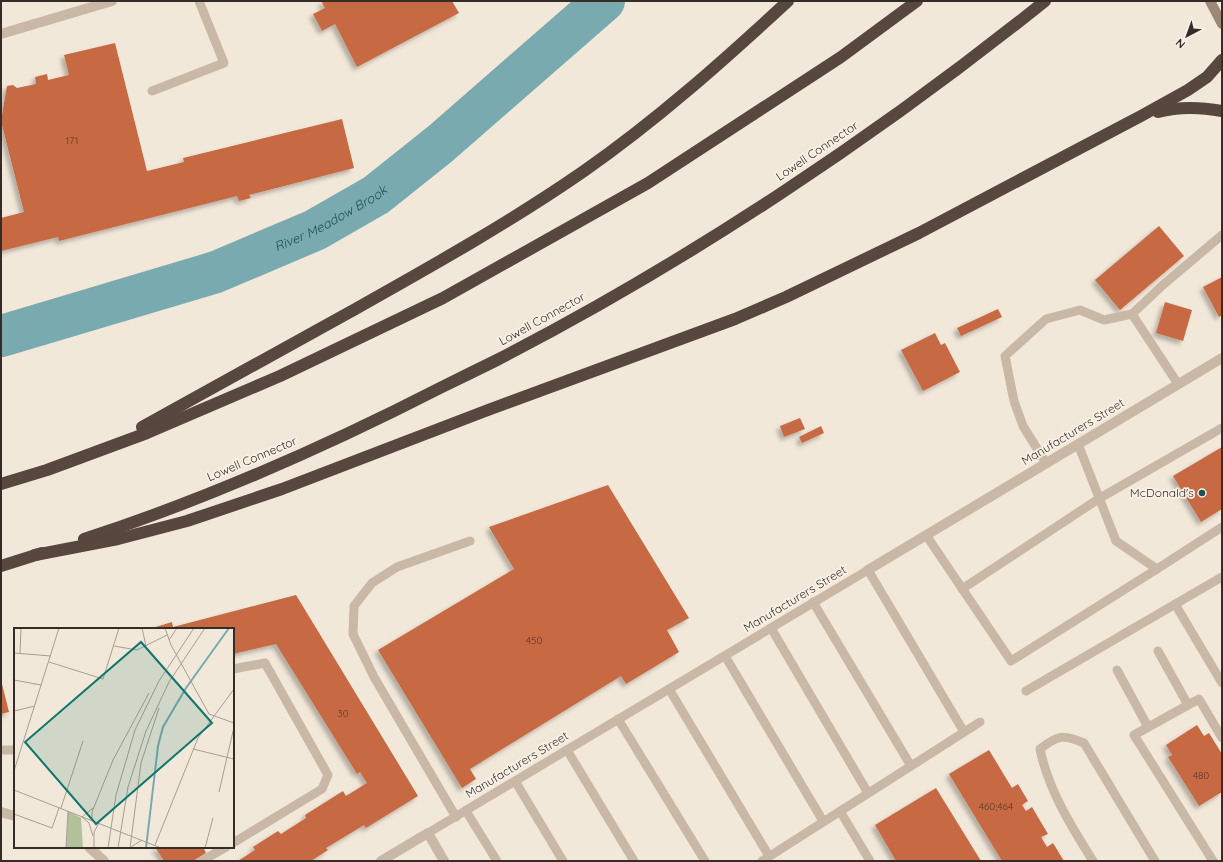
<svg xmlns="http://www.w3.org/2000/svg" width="1223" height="862" font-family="Quicksand,sans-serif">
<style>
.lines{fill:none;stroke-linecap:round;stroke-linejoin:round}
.river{stroke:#79aaaf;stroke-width:42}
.building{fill:#c76943;filter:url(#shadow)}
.lane{stroke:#cab8a6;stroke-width:9}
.street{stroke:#cab8a6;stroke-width:10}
.secondary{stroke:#9d8777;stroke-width:10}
.highway{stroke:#57473e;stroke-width:12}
.poi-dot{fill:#1c5157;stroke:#f9f1e6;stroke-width:1.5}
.labels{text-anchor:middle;stroke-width:3.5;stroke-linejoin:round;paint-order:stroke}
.number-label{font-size:10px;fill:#5a3b2e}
.street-label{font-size:12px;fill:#362c27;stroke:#f9f1e6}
.poi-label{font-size:12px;fill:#362c27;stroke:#f9f1e6;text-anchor:end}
.water-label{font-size:13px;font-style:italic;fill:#1c5157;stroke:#f9f1e6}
.inset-river{fill:none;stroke:#79aaaf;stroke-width:2}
.inset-road{fill:none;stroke:#a79d92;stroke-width:1}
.view{fill:#0f766e;fill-opacity:0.15;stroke:#0f766e;stroke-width:2}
.inset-edge{fill:none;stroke:#362c27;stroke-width:2}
</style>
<defs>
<filter id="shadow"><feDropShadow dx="-3.5" dy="3.5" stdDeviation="2" flood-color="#0004"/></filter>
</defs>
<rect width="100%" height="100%" fill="#f2e8da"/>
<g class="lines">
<path class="river" id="s1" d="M1 336 216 272 315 230 376 195 440 144 604 1"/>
</g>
<g class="building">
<polygon points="321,1 452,1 459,13 357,67 335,24 322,31 313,14 325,8"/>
<polygon points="115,43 147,171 184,162 183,158 342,119 354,168 249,195 251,198 239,201 237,196 59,241 58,237 1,251 1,218 24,212 1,121 7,86 13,85 17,88 36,84 35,77 47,74 48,80 69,75 64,55"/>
<polygon points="1159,226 1184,256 1120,310 1095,280"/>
<polygon points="1222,277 1222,315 1219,317 1203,287"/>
<polygon points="1165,302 1192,310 1183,341 1156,333"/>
<polygon points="998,309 1002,317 961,336 957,328"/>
<polygon points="935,333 941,345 945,343 960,372 923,391 901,350"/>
<polygon points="800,418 805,429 784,437 780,426"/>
<polygon points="821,426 824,433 802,443 799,437"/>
<polygon points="1222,447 1222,509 1201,522 1173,476"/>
<polygon points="608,485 689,618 667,630 679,652 626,684 621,676 470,769 476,779 462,788 378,650 514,569 489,527"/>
<polygon points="296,595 418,796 366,828 364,825 326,848 328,850 311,861 238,861 255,850 253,847 278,831 281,834 306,818 305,815 343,791 346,796 367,783 360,772 357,774 276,644 233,654 233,629 149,629 172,622 173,627"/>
<polygon points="1,680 9,712 1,714"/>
<polygon points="1197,725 1204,736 1209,733 1222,754 1222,792 1199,806 1168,757 1172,755 1166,745"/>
<polygon points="989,750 1012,788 1018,784 1028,801 1022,805 1026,811 1032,807 1048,834 1041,837 1047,847 1053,843 1064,861 1002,861 949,774"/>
<polygon points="936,788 981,861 896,861 875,825"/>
<polygon points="155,847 203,847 206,853 193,861 164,861"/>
</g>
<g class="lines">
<g class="lane">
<polyline points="152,91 224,63 199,1"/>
<polyline points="1178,384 1132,314 1164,284 1222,235"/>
<polyline points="1078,444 1116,541 1157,569 1222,527"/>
<polyline points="1046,463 1023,426 1014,401 1005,356 1046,319 1080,310 1104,320 1132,314"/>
<polyline points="926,535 1011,661 1157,569"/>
<polyline points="962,589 1100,498 1222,428"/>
<polyline points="813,602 911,766"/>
<polyline points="1175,604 1222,683"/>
<polyline points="771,628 868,793"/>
<polyline points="1158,651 1188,705"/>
<polyline points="725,656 823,821"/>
<polyline points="233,669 265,663 328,775 322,789 233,843"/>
<polyline points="1117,670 1148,727"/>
<polyline points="669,689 769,856"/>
<polyline points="1026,691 1222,577"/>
<polyline points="618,719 705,861"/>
<polyline points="1,750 15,750"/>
<polyline points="567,750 634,861"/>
<polyline points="515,781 563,861"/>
<polyline points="466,811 497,861"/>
<polyline points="840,811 870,861"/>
<polyline points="456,817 374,677 353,634 354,606 372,583 397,567 470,541"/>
<polyline points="428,833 868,570 964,732"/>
<polyline points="202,861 226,847"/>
<polyline points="762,861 980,722"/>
<path d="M1093 861C1071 826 1048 789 1040 749 1058 735 1063 734 1084 743L1155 861"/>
<polyline points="1213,861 1134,735 1199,699 1222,738"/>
</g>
<g class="street">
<polyline points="1,34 112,1"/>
<polyline points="868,570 1222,358"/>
<polyline points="1,812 15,816"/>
<polyline points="89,847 104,861"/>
<polyline points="381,861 428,833 444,861"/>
</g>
<polyline class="secondary" points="1210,1 1222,24"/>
<g class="highway">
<path d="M1158 112C1180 106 1200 107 1222 111"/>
<path d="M142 427C212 389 281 350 350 312 430 267 509 223 584 171 657 120 723 61 788 1"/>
<polyline points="1,484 47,470 147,433 280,376 443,298 648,183 841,57 917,1"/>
<path d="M84 539C207 499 327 446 442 387 460 378 479 369 497 360 689 261 877 136 1045 1"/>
<polyline points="35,555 118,539 187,521 282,489 488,410 735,319 786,297 919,233 1141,116 1188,90 1207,77 1222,60"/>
<polyline points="1,566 42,553"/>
</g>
</g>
<circle class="poi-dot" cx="1202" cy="493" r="4"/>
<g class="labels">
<g class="number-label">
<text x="72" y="144">171</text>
<text x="534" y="644">450</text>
<text x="343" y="717">30</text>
<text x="1201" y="779">480</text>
<text x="996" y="810">460;464</text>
</g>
<g class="street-label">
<text transform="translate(817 151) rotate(-34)" y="4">Lowell Connector</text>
<text transform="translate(542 319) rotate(-29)" y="4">Lowell Connector</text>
<text transform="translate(1073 432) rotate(-31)" y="4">Manufacturers Street</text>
<text transform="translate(252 459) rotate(-23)" y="4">Lowell Connector</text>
<text transform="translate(795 599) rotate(-31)" y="4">Manufacturers Street</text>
<text transform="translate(517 765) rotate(-31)" y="4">Manufacturers Street</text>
</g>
<g class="poi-label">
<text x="1194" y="497">McDonald's</text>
</g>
<g class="water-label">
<text dy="5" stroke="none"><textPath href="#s1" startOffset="351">River Meadow Brook</textPath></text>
</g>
</g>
<g transform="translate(14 628)">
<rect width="220" height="220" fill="#f2e8da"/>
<path d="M54 183 67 190 69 220H52Z" fill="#b2c19a"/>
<path class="inset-river" d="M132 220 144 118 149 99 172 60 215 0"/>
<path class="inset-road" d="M128 0 132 18M151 0 157 17 195 86 220 95M155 12 163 0M100 18 123 22 153 7M0 25 37 28M6 25 7 0M35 34 89 51 105 0M0 52 27 57M0 83 21 78M179 121 220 131M0 143 45 0M0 162 147 220M205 164 220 99M47 180 69 113M79 180 68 189 75 195 79 208M0 186 38 200 45 180M78 192V184L99 132 135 65M141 217 184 110 220 61M117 219 128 212M52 220 54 183M80 220V204L85 195M94 220 102 167 121 102 145 53 180 0M104 220 114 159 132 103 155 54 191 0M116 220 127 135 145 80M191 220 199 190"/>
<path class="view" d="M127 14 198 95 82 196 11 114Z"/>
<rect width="220" height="220" class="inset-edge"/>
</g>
<rect width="1223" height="862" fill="none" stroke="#362c27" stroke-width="4"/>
<g transform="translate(1187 36) rotate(221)" stroke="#f9f1e6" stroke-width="3" paint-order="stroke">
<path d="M0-3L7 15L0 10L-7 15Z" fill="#362c27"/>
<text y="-6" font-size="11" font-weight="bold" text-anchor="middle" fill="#362c27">N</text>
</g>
</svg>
